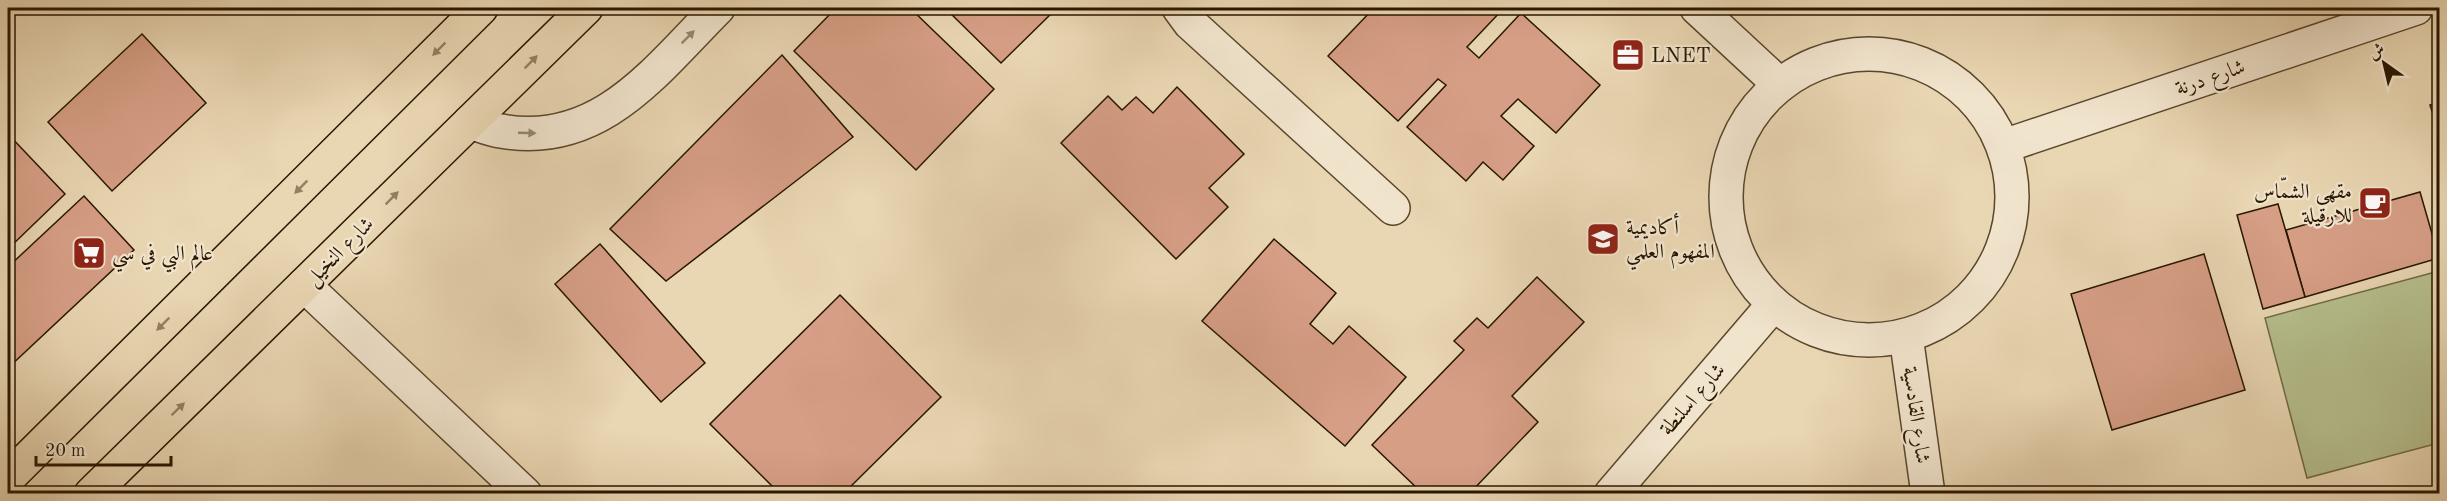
<svg xmlns="http://www.w3.org/2000/svg" width="2447" height="501" font-family="'Old Standard TT',Amiri,serif">
<style>
.green{fill:#b5be8d;stroke:#6f6a46;stroke-width:1.5}
.building{fill:#d69e85;stroke:#291700;stroke-width:1.5}
.lines{fill:none;stroke-linecap:round;stroke-linejoin:round}
.minor-casing{stroke:#59472c;stroke-width:36}
.major-casing{stroke:#291700;stroke-width:36}
.minor{stroke:#f1e4cd;stroke-width:33}
.major{stroke:#e9d6b2;stroke-width:33}
.oneway{fill:#978871}
.oneway2{fill:#938062}
.labels{text-anchor:middle;stroke-width:4.5;stroke-linejoin:round;paint-order:stroke}
.poi-label{font-size:21px;fill:#291700;stroke:#f1e4cd;text-anchor:start}
.street-label{font-size:21px;fill:#291700;stroke:#f1e4cd}
</style>
<rect width="100%" height="100%" fill="#e9d6b2"/>
<filter id="stains"><feTurbulence type="fractalNoise" baseFrequency=".00333" numOctaves="4"/><feColorMatrix values="0 0 0 0 .2 0 0 0 0 .09 0 0 0 0 .02 0 0 0 .5 -.17"/></filter>
<radialGradient id="worn" r=".72"><stop offset=".6" stop-color="#630" stop-opacity="0"/><stop offset="1" stop-color="#630" stop-opacity=".3"/></radialGradient>
<polygon class="green" points="2439,271 2439,443 2307,478 2265,318"/>
<g class="building">
<polygon points="836,8 910,8 994,89 916,170 794,51"/>
<polygon points="945,8 1057,8 1001,63"/>
<polygon points="1374,8 1504,8 1467,47 1479,58 1521,13 1600,85 1556,133 1518,99 1501,116 1534,146 1503,180 1483,162 1466,181 1407,127 1446,85 1438,79 1398,121 1328,56"/>
<polygon points="142,34 206,103 112,191 48,122"/>
<polygon points="782,55 853,137 666,281 610,229"/>
<polygon points="1177,87 1244,154 1209,188 1228,207 1176,259 1061,143 1108,96 1122,110 1136,97 1153,113"/>
<polygon points="2440,102 2440,136 2430,105"/>
<polygon points="8,134 65,194 8,249"/>
<polygon points="2420,192 2439,258 2305,297 2286,230"/>
<polygon points="84,196 134,250 8,368 8,267"/>
<polygon points="2278,204 2305,297 2263,309 2237,215"/>
<polygon points="1274,239 1336,293 1310,324 1333,344 1349,326 1406,377 1345,446 1202,321"/>
<polygon points="600,244 705,363 661,402 555,284"/>
<polygon points="2204,254 2245,390 2112,430 2071,294"/>
<polygon points="1537,277 1584,322 1512,396 1538,422 1469,494 1417,494 1420,491 1372,445 1464,350 1454,341 1477,318 1488,328"/>
<polygon points="840,295 941,397 843,494 780,494 710,424"/>
</g>
<g class="lines">
<g class="minor-casing">
<g id="minor">
<polyline points="1179,8 1190,23 1393,208"/>
<polyline points="1697,8 1780,85"/>
<circle cx="1869" cy="197" r="143"/>
<path d="M470 122C480 125 491 130 501 131 600 149 656 70 718 8"/>
<polyline points="2004,146 2416,8"/>
<polyline points="304,285 525,494"/>
<polyline points="1906,336 1928,494"/>
<polyline points="1611,494 1773,305"/>
</g>
</g>
<g class="major-casing">
<g id="major">
<polyline points="8,478 481,8"/>
<polyline points="91,494 586,8"/>
</g>
</g>
<use href="#minor" class="minor"/>
<use href="#major" class="major"/>
</g>
<defs><path id="oneway-solid" d="M-6-.8H1V-3.2L6.5 0L1 3.2V.8H-6Z" transform="scale(1.5)"/></defs>
<g class="oneway">
<use href="#oneway-solid" transform="translate(688 37) rotate(-45)"/>
<use href="#oneway-solid" transform="translate(527 133) rotate(2)"/>
</g>
<g class="oneway2">
<use href="#oneway-solid" transform="translate(439 49) rotate(135)"/>
<use href="#oneway-solid" transform="translate(531 62) rotate(-45)"/>
<use href="#oneway-solid" transform="translate(301 187) rotate(135)"/>
<use href="#oneway-solid" transform="translate(392 198) rotate(-45)"/>
<use href="#oneway-solid" transform="translate(163 324) rotate(135)"/>
<use href="#oneway-solid" transform="translate(178 409) rotate(-44)"/>
</g>
<defs>
<g id="office-square" transform="scale(1.725)"><rect x="-9" y="-9" width="18" height="18" rx="4" fill="#8f2418" stroke="#f1e4cd"/><path d="M-6-3h4V-5.5h4V-3h4V5H-6ZM-1-4.5V-3h2v-1.5ZM-6 0V1H6V0Z" fill="#fff"/></g>
<g id="cafe-square" transform="scale(1.725)"><rect x="-9" y="-9" width="18" height="18" rx="4" fill="#8f2418" stroke="#f1e4cd"/><path d="M-5.5-4.5H6V0H3Q3 3.5 0 3.5H-2.5Q-5.5 3.5-5.5 0ZM3-3.2v2h1.7v-2ZM-6 4.5H4V6H-6Z" fill="#fff"/></g>
<g id="school-square" transform="scale(1.725)"><rect x="-9" y="-9" width="18" height="18" rx="4" fill="#8f2418" stroke="#f1e4cd"/><path d="M0-5L7-2L0 1L-7-2ZM-4 1L0 2.5L4 1V4Q0 6-4 4Z" fill="#fff"/></g>
<g id="supermarket-square" transform="scale(1.725)"><rect x="-9" y="-9" width="18" height="18" rx="4" fill="#8f2418" stroke="#f1e4cd"/><path d="M-6-5.5h2.5l.6 2H6L4.5 2H-2.5L-4.4-4H-6ZM-1.5 3.2a1.3 1.3 0 1 0 .1 0ZM3 3.2a1.3 1.3 0 1 0 .1 0Z" fill="#fff"/></g>
</defs>
<g fill-rule="evenodd">
<use href="#office-square" x="1628" y="55"/>
<use href="#cafe-square" x="2375" y="203"/>
<use href="#school-square" x="1603" y="239"/>
<use href="#supermarket-square" x="89" y="253"/>
</g>
<g class="labels">
<g class="poi-label">
<text x="1651" y="62">LNET</text>
<text x="2352" y="198" text-anchor="end">مقهي الشمّاس<tspan x="2352" dy="24">للارقيلة</tspan></text>
<text x="1626" y="234">أكاديمية<tspan x="1626" dy="24">المفهوم العلمي</tspan></text>
<text x="112" y="260">عالم البي في سي</text>
</g>
<g class="street-label">
<text transform="translate(2210 77) rotate(-19)" y="7">شارع درنة</text>
<text transform="translate(339 251) rotate(-45)" y="7">شارع النخيل</text>
<text transform="translate(1692 399) rotate(-49)" y="7">شارع اسلنطة</text>
<text transform="translate(1917 415) rotate(82)" y="7">شارع القادسية</text>
</g>
</g>
<rect width="2447" height="501" fill="none" stroke="#e9d6b2" stroke-width="30"/>
<rect x="9" y="9" width="2429" height="483" fill="none" stroke="#291700" stroke-width="3"/>
<rect x="15" y="15" width="2417" height="471" fill="none" stroke="#291700" stroke-width="1.5"/>
<g transform="translate(2384 63) rotate(326)" stroke="#f1e4cd" stroke-width="4.5" paint-order="stroke">
<path d="M0-4.5L10 22L0 15L-10 22Z" fill="#291700"/>
<text y="-9" font-size="16" font-weight="bold" text-anchor="middle" fill="#291700">ش</text>
</g>
<path d="M36 456v9h135v-9" fill="none" stroke="#291700" stroke-width="3"/>
<text x="45" y="456" font-size="18" fill="#291700" stroke="#f1e4cd" stroke-width="4.5" paint-order="stroke">20 m</text>
<rect width="100%" height="100%" filter="url(#stains)"/>
<rect width="100%" height="100%" fill="url(#worn)"/>
</svg>
